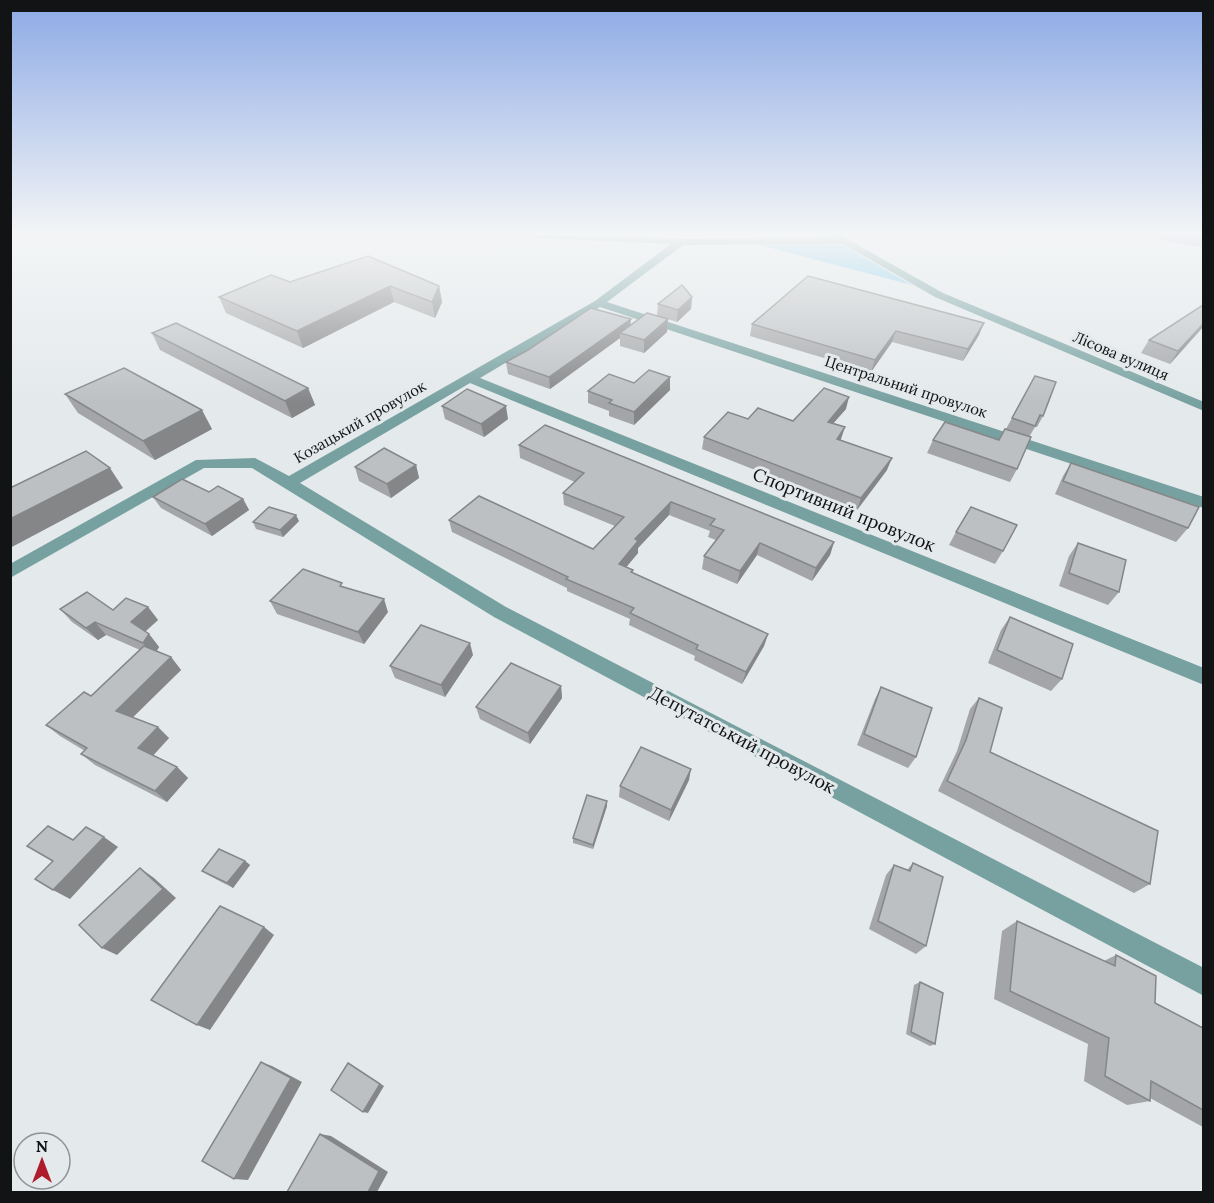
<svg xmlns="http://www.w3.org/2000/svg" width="1214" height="1203" font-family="Lora,serif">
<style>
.green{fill:#7ecbec}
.water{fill:#a59ce0}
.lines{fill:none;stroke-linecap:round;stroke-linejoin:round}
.street{fill:#77a0a0;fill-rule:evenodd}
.wall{fill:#a3a5a8}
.shaded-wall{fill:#848688}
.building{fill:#bdc0c3;stroke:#848688;stroke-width:1.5}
.labels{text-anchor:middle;stroke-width:6;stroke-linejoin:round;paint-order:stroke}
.far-street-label{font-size:15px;fill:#121314;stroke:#e4e9eb}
.street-label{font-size:18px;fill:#121314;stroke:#e4e9eb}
</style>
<rect width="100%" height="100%" fill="#e4e9eb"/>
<polygon class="green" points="759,245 842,245 912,285"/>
<polygon class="water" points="1149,235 1203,235 1203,247 1168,242"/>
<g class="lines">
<polygon class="street" points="531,235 681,239 833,238 830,235 840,235 943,293 1204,402 1204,411 935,297 843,244 683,245 607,302 1204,497 1204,508 600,307 480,378 1204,668 1204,685 470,383 300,483 506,607 1204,968 1204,996 494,617 252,468 204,468 10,578 10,564 196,460 255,458 289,476 595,301 671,244 536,238"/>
</g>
<g class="wall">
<polygon points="290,282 439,286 442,302 435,318 394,302 303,348 226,313 219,297"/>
<polygon points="692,297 691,309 677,322 668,319 667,332 644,353 620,346 620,338 550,389 508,374 506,362 528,350 630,325 657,316 658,304"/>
<polygon points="1203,305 1203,327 1170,364 1141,353 1149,340"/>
<polygon points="752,324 979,335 963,361 892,342 871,372 750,336"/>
<polygon points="152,333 308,388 315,405 292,418 160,350"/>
<polygon points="1035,376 1043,416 1037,427 1035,427 1029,437 1017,469 1010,482 927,453 933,440 999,440 1006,429"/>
<polygon points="670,377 670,390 634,425 609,416 609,411 588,403 588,391"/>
<polygon points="65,394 212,429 155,460 78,413"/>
<polygon points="442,406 508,419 484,437 445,419"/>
<polygon points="846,409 833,423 841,440 887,470 857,510 702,449 704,437 748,419 793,421"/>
<polygon points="519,445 834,542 830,555 812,581 757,555 737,584 702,569 704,556 716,540 708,537 710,531 669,515 638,548 638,553 626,567 633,570 633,573 768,634 764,646 742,684 694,660 695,656 629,625 630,619 567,591 567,588 452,532 449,520 593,549 615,526 564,505 563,493 575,482 520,458"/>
<polygon points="1071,463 1188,528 1176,542 1055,494 1063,476"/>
<polygon points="416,465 419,478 391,498 359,481 355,467"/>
<polygon points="153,497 243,499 249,510 212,536 161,508"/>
<polygon points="299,521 283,537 256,529 253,522"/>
<polygon points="956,532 1003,551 995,564 949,545"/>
<polygon points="1078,543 1119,592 1108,605 1059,586 1069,556"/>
<polygon points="270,601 388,612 364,644 277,614"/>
<polygon points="148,607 158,620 145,632 149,634 159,647 156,651 171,657 181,670 133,717 169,738 153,755 177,767 188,778 167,802 95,765 81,754 85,751 60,736 46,725 91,696 140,650 106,635 98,640 72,622 60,609 113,610"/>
<polygon points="1010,617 1062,679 1051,691 988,663 1001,630"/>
<polygon points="473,655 445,697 395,678 390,666"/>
<polygon points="561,686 562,698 530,744 480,719 476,707"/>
<polygon points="881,687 916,757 908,768 857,745 875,699"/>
<polygon points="979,698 990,752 1150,884 1134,893 938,791 957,751 970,709"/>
<polygon points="689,780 669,821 619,797 620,786"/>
<polygon points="607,806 593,849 573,843 573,838"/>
<polygon points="245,861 250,865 233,888 208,875 202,871"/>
<polygon points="913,863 926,946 916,954 869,929 886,875 894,865 907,870"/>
<polygon points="1017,921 1104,961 1116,955 1155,1003 1203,1028 1203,1127 1150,1098 1150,1101 1127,1105 1084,1081 1088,1044 994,999 1002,931"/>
<polygon points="920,982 935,1044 930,1046 906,1034 914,985"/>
</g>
<g class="shaded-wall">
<polygon points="390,286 394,302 303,348 297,331"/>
<polygon points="439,286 442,302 435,318 432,302"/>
<polygon points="692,297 691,309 677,322 678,310"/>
<polygon points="631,319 630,331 620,333 620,338 550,389 549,377"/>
<polygon points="668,319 667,332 644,353 644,340"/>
<polygon points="984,323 979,335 963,361 968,349"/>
<polygon points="1203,324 1203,327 1170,364 1178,351"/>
<polygon points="896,331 892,342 871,372 875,360"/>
<polygon points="670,377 670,390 634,425 634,412"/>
<polygon points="308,388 315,405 292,418 285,401"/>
<polygon points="849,397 846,409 824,434 828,422"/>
<polygon points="506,406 508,419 484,437 481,424"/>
<polygon points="202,410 212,429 155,460 143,441"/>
<polygon points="845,427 841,439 833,451 837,439"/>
<polygon points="892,458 887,470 857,510 861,498"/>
<polygon points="416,465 419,478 391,498 387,484"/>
<polygon points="110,468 123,488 10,548 10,519"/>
<polygon points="243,499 249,510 212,536 205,524"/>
<polygon points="671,502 669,515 638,548 638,553 619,576 619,564 635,539"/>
<polygon points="296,515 299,521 283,537 280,530"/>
<polygon points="834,542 830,555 812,581 816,568"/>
<polygon points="760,543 757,555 737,584 740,571"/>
<polygon points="384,599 388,612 364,644 358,632"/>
<polygon points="148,607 158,620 141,635 131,622"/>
<polygon points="95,622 106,635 98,640 86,628"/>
<polygon points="149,634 159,647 154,656 143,643"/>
<polygon points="768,634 764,646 742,684 746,672"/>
<polygon points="470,643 473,655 445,697 441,685"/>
<polygon points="171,657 181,670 128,722 116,711"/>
<polygon points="561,686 562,698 530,744 528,733"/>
<polygon points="158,727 169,738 150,759 138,748"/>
<polygon points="177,767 188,778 167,802 155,791"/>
<polygon points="691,769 689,780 669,821 671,810"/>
<polygon points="607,801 607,806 593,849 593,845"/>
<polygon points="104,837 118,847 70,899 53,890"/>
<polygon points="245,861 250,865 233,888 227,883"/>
<polygon points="140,868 154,878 176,898 117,955 102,948"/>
<polygon points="264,927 274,935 210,1030 197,1025"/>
<polygon points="261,1062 272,1066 302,1082 248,1180 234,1179"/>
<polygon points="348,1063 384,1086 368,1113 363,1112"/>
<polygon points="320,1134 331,1136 388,1172 377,1192 368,1192"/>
</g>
<g class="building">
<polygon points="368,256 439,286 432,302 390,286 297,331 219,297 271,275 290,282"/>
<polygon points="808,276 984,323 968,349 896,331 875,360 752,324"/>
<polygon points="682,285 692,297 678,310 658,304"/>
<polygon points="1203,305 1203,324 1178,351 1149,340"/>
<polygon points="591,308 631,319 549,377 506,362 528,350"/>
<polygon points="647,313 668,319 644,340 620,333"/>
<polygon points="176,323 308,388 285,401 152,333"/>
<polygon points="124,368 202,410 143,441 65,394"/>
<polygon points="649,370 670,377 634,412 609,403 612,400 588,391 609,374 634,383"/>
<polygon points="1035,376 1056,382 1043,416 1040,415 1035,426 1012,418"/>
<polygon points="824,388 849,397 828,422 845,427 837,439 892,458 861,498 704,437 728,412 748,419 758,408 793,421"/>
<polygon points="467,389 506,406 481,424 442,406"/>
<polygon points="945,422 999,440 1005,429 1031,437 1017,469 933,440"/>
<polygon points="545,425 834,542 816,568 760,543 740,571 704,556 724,530 710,525 715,519 671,502 635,539 638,541 619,564 633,570 631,572 768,634 746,672 696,649 698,645 630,613 634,608 566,579 568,577 449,520 479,496 593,549 624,517 563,493 584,473 519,445"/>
<polygon points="384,448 416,465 387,484 355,467"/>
<polygon points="86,451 110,468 10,519 10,488"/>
<polygon points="1071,463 1199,507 1188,528 1063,481"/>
<polygon points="182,479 209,492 218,486 243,499 205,524 153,497"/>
<polygon points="269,507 296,515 280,530 253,522"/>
<polygon points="971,507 1017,525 1003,551 956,532"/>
<polygon points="1078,543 1126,560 1119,592 1069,573"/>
<polygon points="303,569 342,583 340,586 384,599 358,632 270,601"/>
<polygon points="87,592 113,610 126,598 148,607 131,622 149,634 143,643 95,622 86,628 60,609"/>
<polygon points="1010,617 1073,644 1062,679 997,650"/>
<polygon points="421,625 470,643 441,685 390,666"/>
<polygon points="144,646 171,657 116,711 158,727 138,748 177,767 155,791 81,754 87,748 46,725 84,692 91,696"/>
<polygon points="511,663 561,686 528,733 476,707"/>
<polygon points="881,687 932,708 916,757 864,734"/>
<polygon points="979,698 1002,708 990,752 1158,831 1150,884 947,781 966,740"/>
<polygon points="641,747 691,769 671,810 620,786"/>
<polygon points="587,795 607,801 593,845 573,838"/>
<polygon points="48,826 73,840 86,827 104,837 53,890 35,879 53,861 27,846"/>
<polygon points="219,849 245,861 227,883 202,871"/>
<polygon points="913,863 943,877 926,946 878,921 894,865 910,871"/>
<polygon points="140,868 163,889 102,948 79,925"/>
<polygon points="220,906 264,927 197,1025 151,1000"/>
<polygon points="1017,921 1115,966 1116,955 1156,976 1155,1003 1203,1028 1203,1110 1151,1081 1150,1101 1105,1076 1109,1038 1010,991"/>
<polygon points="920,982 943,993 935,1044 911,1032"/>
<polygon points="261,1062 291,1078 234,1179 202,1161"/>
<polygon points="348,1063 380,1084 363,1112 331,1090"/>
<polygon points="320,1134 379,1171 368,1192 287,1192"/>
</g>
<linearGradient id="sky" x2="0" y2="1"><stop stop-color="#8daae5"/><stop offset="0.58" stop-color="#f3f5f6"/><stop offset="1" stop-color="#f3f5f6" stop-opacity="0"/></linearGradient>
<rect width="1214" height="403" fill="url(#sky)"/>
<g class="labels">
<g class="far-street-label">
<text transform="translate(1121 356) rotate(23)" y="5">Лісова вулиця</text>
<text transform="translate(906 387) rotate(18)" y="5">Центральний провулок</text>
<text transform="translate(360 422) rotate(-30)" y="5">Козацький провулок</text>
</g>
<g class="street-label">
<text transform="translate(844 510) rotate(22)" y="6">Спортивний провулок</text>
<text transform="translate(742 740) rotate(28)" y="6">Депутатський провулок</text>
</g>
</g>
<rect width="1214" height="1203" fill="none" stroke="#121314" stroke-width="24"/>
<g transform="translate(42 1161)"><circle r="28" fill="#e4e9eb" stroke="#909395" stroke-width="1.5"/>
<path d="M0-4.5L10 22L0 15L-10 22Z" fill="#af1c2c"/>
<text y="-9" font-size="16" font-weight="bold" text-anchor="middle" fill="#121314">N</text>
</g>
</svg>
